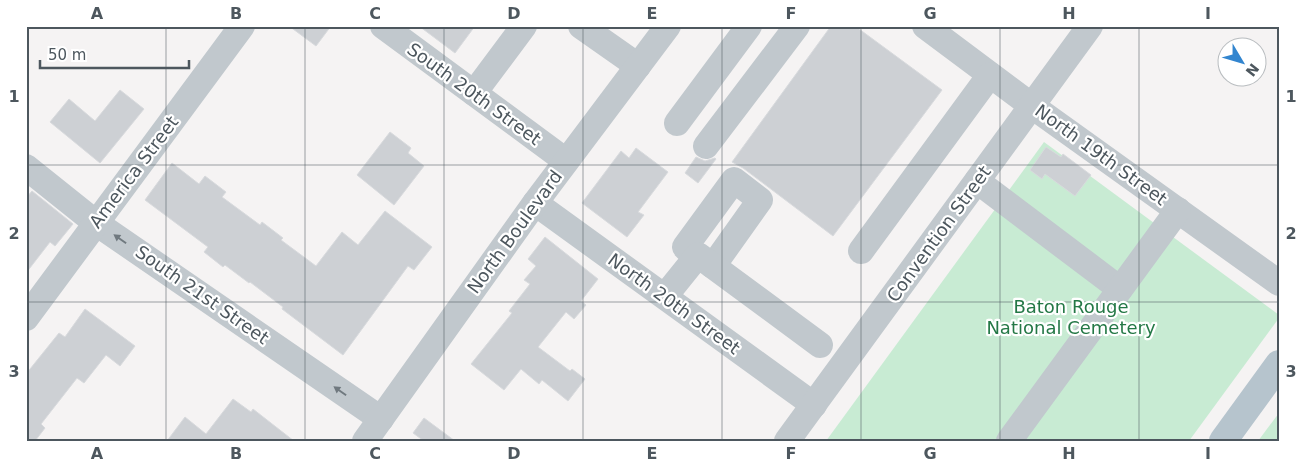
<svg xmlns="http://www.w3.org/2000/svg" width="1305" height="467" font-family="'DejaVu Sans',sans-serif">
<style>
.green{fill:#c8ebd3}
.building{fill:#cdd0d4;stroke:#d8dadd}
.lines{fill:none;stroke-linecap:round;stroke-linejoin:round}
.minor{stroke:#c1c8cd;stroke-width:26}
.major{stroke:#b6c4cd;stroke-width:28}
.oneway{fill:#70797f}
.grid{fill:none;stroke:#4d575e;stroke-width:1;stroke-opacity:0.55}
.labels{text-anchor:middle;stroke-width:4.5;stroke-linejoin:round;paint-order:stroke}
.street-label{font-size:18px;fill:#4d575e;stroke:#fff}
.park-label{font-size:18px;fill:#247846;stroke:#fff}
.neatline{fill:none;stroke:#4d575e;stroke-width:2}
.grid-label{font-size:16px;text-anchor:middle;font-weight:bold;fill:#4d575e}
</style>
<rect width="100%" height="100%" fill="#f5f3f3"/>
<g class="green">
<polygon points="1044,142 1279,315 1279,318 1189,441 826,441"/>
<polygon points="1279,413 1279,441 1258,441"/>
</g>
<g class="building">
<polygon points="289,26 331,26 316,46"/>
<polygon points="419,26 475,26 455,53"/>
<polygon points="831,26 855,26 942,90 833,236 743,168 732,162"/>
<polygon points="120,90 144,109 100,163 50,122 69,99 95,121"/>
<polygon points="390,132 411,148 408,153 424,166 394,205 357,175"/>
<polygon points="1046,147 1061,157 1063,154 1091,175 1075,196 1045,174 1042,179 1030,170"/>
<polygon points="636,148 668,172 638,212 644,215 627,237 582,203 621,151 629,158"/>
<polygon points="696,157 705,161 715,158 716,159 698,183 685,173"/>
<polygon points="172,163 199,184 205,176 226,192 222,197 260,225 262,222 283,238 281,240 316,266 342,232 358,245 385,211 432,247 414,270 408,266 343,355 282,309 283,307 250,282 249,283 225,265 223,267 204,252 208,247 145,200"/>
<polygon points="32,191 73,224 55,246 50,242 26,273 26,198"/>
<polygon points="545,237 598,279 581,301 586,305 574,319 566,312 538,347 570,371 572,369 585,379 568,401 542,380 539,384 521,369 504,390 471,364 512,313 509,311 530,284 524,280 536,266 528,259"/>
<polygon points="85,309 135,346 120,366 106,355 84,383 77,378 41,424 45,428 35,441 26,441 26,374 59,333 65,337"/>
<polygon points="233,399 251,412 253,409 294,441 167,441 185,417 206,434"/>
<polygon points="424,418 455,441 424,441 413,433"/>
</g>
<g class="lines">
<g class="minor">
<polyline points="383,26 566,161"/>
<polyline points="581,26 638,66"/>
<polyline points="925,26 1032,106 1279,283"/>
<polyline points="474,93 524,26"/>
<polyline points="677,123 749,26"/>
<polyline points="706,146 797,26"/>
<polyline points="26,167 96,223 381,419"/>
<polyline points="977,181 1120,289"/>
<polyline points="535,203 814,405"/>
<polyline points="861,251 990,75"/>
<polyline points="695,257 685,247 734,180 760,200 713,266"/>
<polyline points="665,296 698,255 820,345"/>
<polyline points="26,318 242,26"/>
<polyline points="365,441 535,203 668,26"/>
<polyline points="787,441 1090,26"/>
<polyline points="1009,441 1178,210"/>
</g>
<polyline class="major" points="1223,441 1279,364"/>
</g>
<defs><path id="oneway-solid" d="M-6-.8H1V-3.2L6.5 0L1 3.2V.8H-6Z" transform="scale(1.25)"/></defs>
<g class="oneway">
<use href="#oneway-solid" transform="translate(120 239) rotate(-145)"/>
<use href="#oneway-solid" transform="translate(340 391) rotate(-145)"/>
</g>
<path class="grid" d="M166 26V441M305 26V441M444 26V441M583 26V441M722 26V441M861 26V441M1000 26V441M1139 26V441M26 165H1279M26 302H1279"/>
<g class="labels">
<g class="street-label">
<text transform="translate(474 94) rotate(36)" y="6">South 20th Street</text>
<text transform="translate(1101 155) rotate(36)" y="6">North 19th Street</text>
<text transform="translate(134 172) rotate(-53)" y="6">America Street</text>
<text transform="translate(515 232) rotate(-54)" y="6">North Boulevard</text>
<text transform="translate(939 234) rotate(-54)" y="6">Convention Street</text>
<text transform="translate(202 295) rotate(35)" y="6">South 21st Street</text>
<text transform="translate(674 304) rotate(36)" y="6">North 20th Street</text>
</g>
<g class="park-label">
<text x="1071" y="313">Baton Rouge<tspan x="1071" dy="21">National Cemetery</tspan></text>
</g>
</g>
<rect width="1305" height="467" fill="none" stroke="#ffffff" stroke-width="55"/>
<g transform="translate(1242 62) rotate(128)"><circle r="24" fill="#ffffff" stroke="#b8bcbf"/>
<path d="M0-4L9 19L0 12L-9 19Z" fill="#3285cf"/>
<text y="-8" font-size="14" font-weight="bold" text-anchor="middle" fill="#4d575e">N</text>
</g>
<path d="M40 60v8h149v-8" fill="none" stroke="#4d575e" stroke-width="2.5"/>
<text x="48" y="60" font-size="15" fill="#4d575e" stroke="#ffffff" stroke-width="4" paint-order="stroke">50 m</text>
<rect x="28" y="28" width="1250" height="412" class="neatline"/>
<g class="grid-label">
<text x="97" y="19">A</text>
<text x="236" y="19">B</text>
<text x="375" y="19">C</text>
<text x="514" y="19">D</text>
<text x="652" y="19">E</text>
<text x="791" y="19">F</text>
<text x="930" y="19">G</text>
<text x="1069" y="19">H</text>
<text x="1208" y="19">I</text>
<text x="14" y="102">1</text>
<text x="1291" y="102">1</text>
<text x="14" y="239">2</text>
<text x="1291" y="239">2</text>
<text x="14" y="377">3</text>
<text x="1291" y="377">3</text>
<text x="97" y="459">A</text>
<text x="236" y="459">B</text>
<text x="375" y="459">C</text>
<text x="514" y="459">D</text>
<text x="652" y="459">E</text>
<text x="791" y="459">F</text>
<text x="930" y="459">G</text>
<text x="1069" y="459">H</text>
<text x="1208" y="459">I</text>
</g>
</svg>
